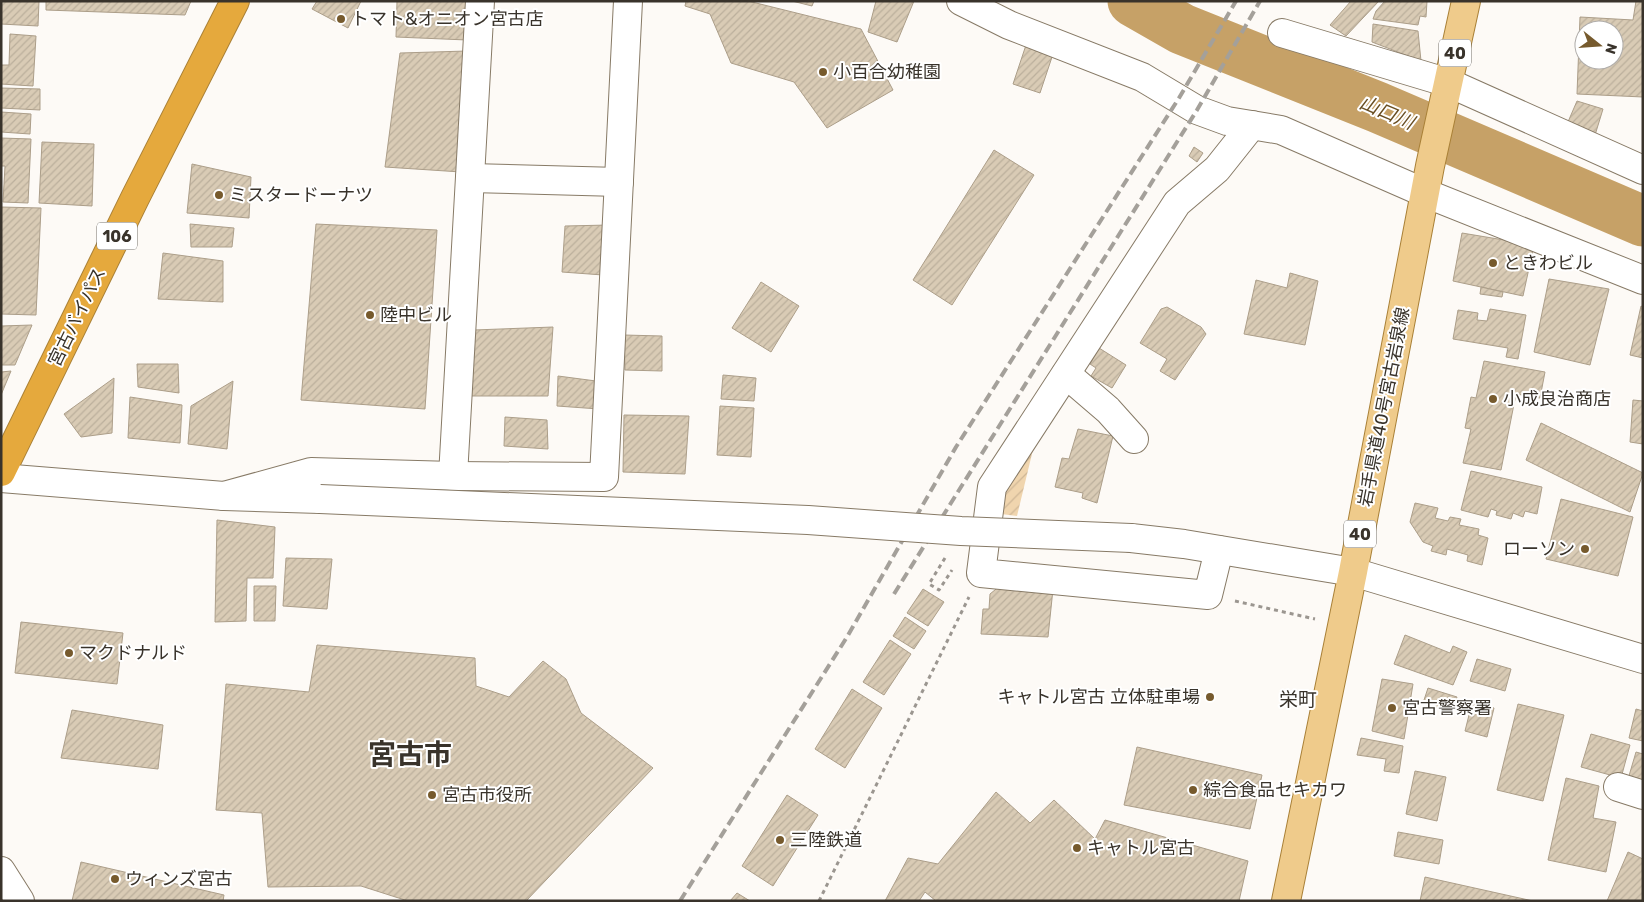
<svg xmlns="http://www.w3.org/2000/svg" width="1644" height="902" font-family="Rubik,'Noto Sans JP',sans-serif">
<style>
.garden{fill:url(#garden-furrows)}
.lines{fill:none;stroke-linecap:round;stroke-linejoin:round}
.river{stroke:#c6a167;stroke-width:51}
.building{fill:url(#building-hatch);stroke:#ac9e89;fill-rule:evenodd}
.minor-casing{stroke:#877a66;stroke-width:30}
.major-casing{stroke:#a98037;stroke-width:30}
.highway-casing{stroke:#a98037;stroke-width:30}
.path{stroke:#9b9690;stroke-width:3;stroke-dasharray:4 4;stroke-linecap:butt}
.minor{stroke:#fff;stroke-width:28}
.major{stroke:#efcb8b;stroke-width:28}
.highway{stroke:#e5a93d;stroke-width:28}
.rail{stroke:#a4a09a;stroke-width:4;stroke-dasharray:10 5;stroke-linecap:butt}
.minor-bridge-casing{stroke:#877a66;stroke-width:30;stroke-linecap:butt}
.minor-bridge{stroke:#fff;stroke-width:28}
.poi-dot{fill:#765a2d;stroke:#fff;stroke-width:2}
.labels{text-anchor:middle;stroke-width:4;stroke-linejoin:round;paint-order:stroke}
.shield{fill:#fff;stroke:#74706b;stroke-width:1}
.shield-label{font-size:16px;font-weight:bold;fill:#39332b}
.poi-label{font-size:18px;fill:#39332b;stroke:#fff;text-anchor:start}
.street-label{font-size:18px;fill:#39332b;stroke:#fff}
.water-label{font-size:19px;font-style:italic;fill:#694e22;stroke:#fff}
.neighbourhood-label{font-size:19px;fill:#39332b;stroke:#fff}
.town-label{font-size:28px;font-weight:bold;fill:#39332b;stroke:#fff}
</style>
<defs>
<pattern id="garden-furrows" width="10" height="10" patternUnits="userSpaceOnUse" patternTransform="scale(1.25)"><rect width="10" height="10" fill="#f0d5ae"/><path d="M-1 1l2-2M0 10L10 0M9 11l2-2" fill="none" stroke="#cfb796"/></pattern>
<pattern id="building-hatch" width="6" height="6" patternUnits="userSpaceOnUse" patternTransform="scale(1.25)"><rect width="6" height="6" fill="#d9cbb5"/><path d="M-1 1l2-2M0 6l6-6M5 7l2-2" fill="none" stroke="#bbaf9c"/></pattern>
</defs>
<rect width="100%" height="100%" fill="#fdfaf6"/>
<polygon class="garden" points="1037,433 1017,516 993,513"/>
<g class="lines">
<polyline class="river" points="1133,1 1182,29 1377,107 1643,221"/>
</g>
<g class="building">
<polygon points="1,1 39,1 38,26 1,24"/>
<polygon points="46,1 191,1 185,15 46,10"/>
<polygon points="317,1 361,1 348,28 312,9"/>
<polygon points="397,1 469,1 467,40 396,37"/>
<polygon points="686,1 748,1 861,29 893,90 827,128 794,82 731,63 710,14 685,6"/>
<polygon points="792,1 814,1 812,6"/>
<polygon points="876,1 914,1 897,42 868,32"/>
<polygon points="1351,1 1379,1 1346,36 1330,25"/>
<polygon points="1385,1 1427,1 1426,17 1420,16 1418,25 1373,19 1376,11"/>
<path d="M1636 1H1643V97L1577 94 1580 17 1633 20ZM1584 30H1614V60H1584Z"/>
<polygon points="1373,24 1418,31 1421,61 1372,42"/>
<polygon points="10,34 36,36 33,86 1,84 1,65 9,65"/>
<polygon points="1029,36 1056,45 1040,93 1013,84"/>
<polygon points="467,51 461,172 385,167 400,53"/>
<polygon points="1,88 40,89 40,110 1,108"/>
<polygon points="1577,101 1603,109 1588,158 1558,145"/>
<polygon points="1,112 31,114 30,134 1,132"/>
<polygon points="1,138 31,139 28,203 3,202 5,166 1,166"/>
<polygon points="42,142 94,144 92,206 39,203"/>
<polygon points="1194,147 1203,153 1197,162 1189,156"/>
<polygon points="994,150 1034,175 952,305 913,280"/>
<polygon points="192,164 251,177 249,218 187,213"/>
<polygon points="1,207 41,208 36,315 1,314"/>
<polygon points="190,224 234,228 232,247 191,247"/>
<polygon points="316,224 437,230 425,409 301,400"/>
<polygon points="609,225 603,275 562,272 565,226"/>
<polygon points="1462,233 1534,245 1523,296 1453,281"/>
<polygon points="163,253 223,261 223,302 158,299"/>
<polygon points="1290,273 1318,281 1305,345 1244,334 1256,280 1287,288"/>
<polygon points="1549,279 1609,289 1590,365 1534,352"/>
<polygon points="761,282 799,306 771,352 732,328"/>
<polygon points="1481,287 1503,292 1502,297 1480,294"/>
<polygon points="1641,306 1643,307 1643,358 1630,355"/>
<polygon points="1167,307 1201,327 1206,334 1175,380 1160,371 1167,359 1140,343 1161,309"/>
<polygon points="1490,309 1526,315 1518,359 1506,357 1508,348 1453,339 1458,310 1478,313 1477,320 1487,321"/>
<polygon points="32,325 15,365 1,365 1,326"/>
<polygon points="553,327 548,396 470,396 474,330"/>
<polygon points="624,335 662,336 662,371 625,370"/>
<polygon points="1099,348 1126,365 1112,388 1091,376 1096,368 1090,364"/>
<polygon points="1484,361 1545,372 1540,398 1516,394 1501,470 1463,463 1471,429 1465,428 1471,397 1476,398"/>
<polygon points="137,364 178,364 179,393 138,387"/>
<polygon points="11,371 1,395 1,372"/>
<polygon points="723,375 756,378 754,401 721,399"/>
<polygon points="558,376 596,381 599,409 557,406"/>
<polygon points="114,378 112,433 81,437 64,414"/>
<polygon points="233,381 227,449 188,444 191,406"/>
<polygon points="130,397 182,405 180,443 128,438"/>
<polygon points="1633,400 1643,401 1643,444 1630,442"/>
<polygon points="720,406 754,408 751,457 717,455"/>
<polygon points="624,415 689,416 685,474 623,472"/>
<polygon points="505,417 547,420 548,449 504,446"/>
<polygon points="1541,423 1643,473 1630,512 1526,460"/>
<polygon points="1078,429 1113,436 1097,503 1082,498 1083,493 1055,487 1062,458 1069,459"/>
<polygon points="1471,471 1542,487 1537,514 1525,511 1523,517 1513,513 1511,519 1496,515 1497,511 1491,509 1488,517 1461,510"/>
<polygon points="1561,499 1633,517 1618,576 1546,559"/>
<polygon points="1415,503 1438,508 1435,518 1448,521 1450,517 1461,519 1459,525 1479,529 1478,535 1488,538 1482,565 1467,561 1468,555 1447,549 1446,555 1431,551 1433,546 1423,542 1410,522"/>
<polygon points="217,520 275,527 273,578 247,578 246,621 215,622"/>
<polygon points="286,558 332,559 327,609 283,606"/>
<polygon points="1001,585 1053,589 1048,637 981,634 983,609 989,609 990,594"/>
<polygon points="254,586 276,586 275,621 254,621"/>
<polygon points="923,589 944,602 928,626 907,613"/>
<polygon points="905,617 926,631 914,649 893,636"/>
<polygon points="21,622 123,633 117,684 15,673"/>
<polygon points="1405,635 1450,653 1453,646 1467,652 1453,685 1394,664"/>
<polygon points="890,640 911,654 884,695 863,682"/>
<polygon points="317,645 475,658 476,686 509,697 543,661 566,679 581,713 653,768 526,901 408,901 361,886 268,887 262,813 216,810 226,684 309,692"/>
<polygon points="1477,659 1511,669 1505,691 1470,681"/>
<polygon points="1382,679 1413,684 1404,739 1372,731"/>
<polygon points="1428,688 1457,697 1452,712 1423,703"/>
<polygon points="852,689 882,708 845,768 815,749"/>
<polygon points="1472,703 1494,708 1487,737 1465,731"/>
<polygon points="1518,704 1564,715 1543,801 1497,790"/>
<polygon points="1636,709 1643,711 1643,741 1629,738"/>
<polygon points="72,710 163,725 158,769 61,758"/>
<polygon points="1591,734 1630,745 1621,778 1581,767"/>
<polygon points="1361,738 1403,746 1399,773 1384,771 1386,759 1357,755"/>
<polygon points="1137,747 1262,775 1250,829 1124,805"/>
<polygon points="1636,752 1643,754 1643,791 1626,786"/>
<polygon points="1415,771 1446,777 1437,821 1406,814"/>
<polygon points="1566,778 1599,786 1593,818 1616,822 1606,872 1548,860"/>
<polygon points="996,792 1030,823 1054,800 1095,839 1105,820 1248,861 1239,901 936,901 925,892 919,901 885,901 908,858 938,864"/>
<polygon points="787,795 818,815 773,886 742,866"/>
<polygon points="1398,832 1443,840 1439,864 1394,856"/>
<polygon points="1628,852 1643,859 1643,901 1607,901"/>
<polygon points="81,862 224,895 223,901 72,901"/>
<polygon points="1425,877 1533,901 1420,901"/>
<polygon points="737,893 750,901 730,901"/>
</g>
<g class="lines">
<g class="minor-casing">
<g id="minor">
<polyline points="961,1 1009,25 1142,77 1197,110 1227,121 1281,130 1425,193 1643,280"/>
<polyline points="1282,33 1449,83 1643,170"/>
<polyline points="470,178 619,182"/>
<polyline points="1066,374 1108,410 1134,439"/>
<polyline points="453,476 480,1"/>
<polyline points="1,478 224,496 320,499"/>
<polyline points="224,496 311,472 453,476 604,477 628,1"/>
<polyline points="1131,538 1184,544 1353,572 1643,659"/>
<polyline points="1219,550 1208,595 981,573 992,487 1177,203 1217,169 1252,125"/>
<polyline points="1618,787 1643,795"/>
<polyline points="1,871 20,901"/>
</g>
</g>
<g class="major-casing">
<polyline id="major" points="1286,901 1353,572 1430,166 1466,1"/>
</g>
<g class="highway-casing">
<polyline id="highway" points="1,472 135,198 235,1"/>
</g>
<g class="path">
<polyline points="945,558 929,584 939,590 952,570"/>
<polyline points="1235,601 1315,619"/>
<polyline points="819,901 969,597"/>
</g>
<use href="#minor" class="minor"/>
<use href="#major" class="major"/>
<use href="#highway" class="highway"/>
<g class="rail">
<polyline points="894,594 1197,110 1260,1"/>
<polyline points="680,901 847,637 956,447 1179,98 1236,1"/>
</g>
<g class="minor-bridge-casing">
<polyline id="minor-bridge" points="320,499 808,520 961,531 1131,538"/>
</g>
<use href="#minor-bridge" class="minor-bridge"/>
</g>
<g class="poi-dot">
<circle cx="341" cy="19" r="5"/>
<circle cx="823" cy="72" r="5"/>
<circle cx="219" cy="195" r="5"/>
<circle cx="1493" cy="263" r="5"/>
<circle cx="370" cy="315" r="5"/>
<circle cx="1493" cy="399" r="5"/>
<circle cx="1585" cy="549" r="5"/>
<circle cx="69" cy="653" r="5"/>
<circle cx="1210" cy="697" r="5"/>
<circle cx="1392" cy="708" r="5"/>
<circle cx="1193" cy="790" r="5"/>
<circle cx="432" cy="795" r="5"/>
<circle cx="780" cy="840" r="5"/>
<circle cx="1077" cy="848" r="5"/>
<circle cx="115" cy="879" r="5"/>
</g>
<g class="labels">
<g class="shield">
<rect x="1439" y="39.5" width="32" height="27" rx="4"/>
<rect x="97" y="222.5" width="40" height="27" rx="4"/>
<rect x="1344" y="520.5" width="32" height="27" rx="4"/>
</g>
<g class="shield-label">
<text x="1455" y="59">40</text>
<text x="117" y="242">106</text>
<text x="1360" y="540">40</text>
</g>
<g class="poi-label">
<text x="351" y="25">トマト&amp;オニオン宮古店</text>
<text x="833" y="78">小百合幼稚園</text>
<text x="229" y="201">ミスタードーナツ</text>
<text x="1503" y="269">ときわビル</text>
<text x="380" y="321">陸中ビル</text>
<text x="1503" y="405">小成良治商店</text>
<text x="1575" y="555" text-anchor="end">ローソン</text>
<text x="79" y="659">マクドナルド</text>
<text x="1200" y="703" text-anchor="end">キャトル宮古 立体駐車場</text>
<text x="1402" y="714">宮古警察署</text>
<text x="1203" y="796">綜合食品セキカワ</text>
<text x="442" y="801">宮古市役所</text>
<text x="790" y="846">三陸鉄道</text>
<text x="1087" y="854">キャトル宮古</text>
<text x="125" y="885">ウィンズ宮古</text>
</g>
<g class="street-label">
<text transform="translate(77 317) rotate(-64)" y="6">宮古バイパス</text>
<text transform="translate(1384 407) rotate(-79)" y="6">岩手県道40号宮古岩泉線</text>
</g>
<g class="water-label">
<text transform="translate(1387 112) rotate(23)" y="7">山口川</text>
</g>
<g class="neighbourhood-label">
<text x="1298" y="706">栄町</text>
</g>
<g class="town-label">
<text x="410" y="764">宮古市</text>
</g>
</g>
<rect width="1644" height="902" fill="none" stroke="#39332b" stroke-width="5"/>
<g transform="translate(1599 45) rotate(107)"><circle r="24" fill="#ffffff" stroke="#b0adaa"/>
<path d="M0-4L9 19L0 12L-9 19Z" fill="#765a2d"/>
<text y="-8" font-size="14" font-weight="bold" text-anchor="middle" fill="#39332b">N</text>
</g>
</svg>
